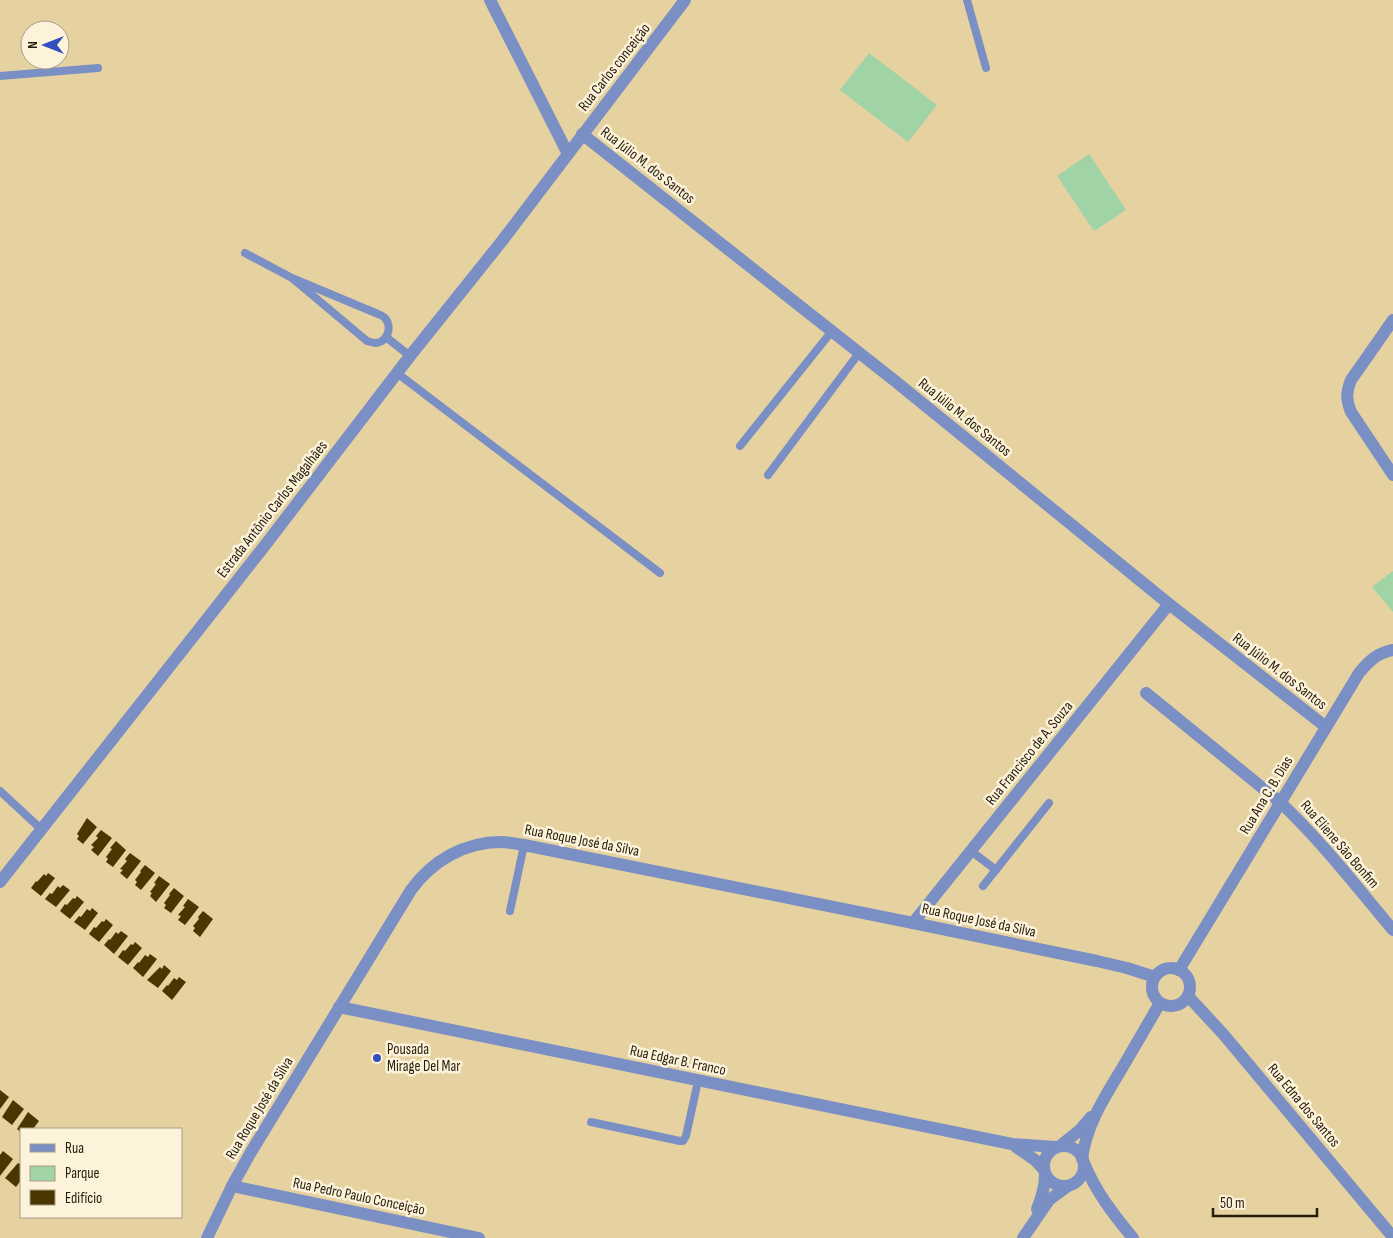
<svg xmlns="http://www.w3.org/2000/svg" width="1393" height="1238" font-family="'Sofia Sans Condensed',sans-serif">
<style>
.green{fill:#a0d3a5}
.building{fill:#493600}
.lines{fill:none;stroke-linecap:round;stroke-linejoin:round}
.service{stroke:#7a8fc3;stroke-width:8}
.minor{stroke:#7a8fc3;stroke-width:12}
.poi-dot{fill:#3150c0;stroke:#fdf3db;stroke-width:2}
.labels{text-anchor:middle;stroke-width:5;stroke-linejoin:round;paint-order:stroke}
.street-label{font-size:15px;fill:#251d0a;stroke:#fdf3db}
.poi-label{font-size:15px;fill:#251d0a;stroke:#fdf3db;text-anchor:start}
</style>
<rect width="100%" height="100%" fill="#e6d1a1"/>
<g class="green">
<polygon points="869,53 937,105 908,142 840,90"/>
<polygon points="1089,154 1126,210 1094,231 1057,176"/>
<polygon points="1393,571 1393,612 1372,587"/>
</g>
<g class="building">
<polygon points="87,818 97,827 83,844 77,839 79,836 77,834"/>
<polygon points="101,830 112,838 98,856 91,850 94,847 91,845 98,838 96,836"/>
<polygon points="116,841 126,850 113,867 106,862 108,859 106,857 112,849 110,848"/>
<polygon points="130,853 141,861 127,879 120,873 123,870 120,869 127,861 125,859"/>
<polygon points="145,865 155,873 141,890 135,885 137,882 135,880 141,872 140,871"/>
<polygon points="48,873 55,878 41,896 31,888 36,881 37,882 44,874 46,876"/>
<polygon points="159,876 170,884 156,902 150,896 152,893 150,892 156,884 154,883"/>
<polygon points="63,885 70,890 56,907 45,899 50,893 52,894 58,886 60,888"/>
<polygon points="174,888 184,896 171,913 164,908 166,905 164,903 170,895 169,894"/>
<polygon points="77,896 84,902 70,919 60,911 65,904 67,905 73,898 75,899"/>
<polygon points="188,899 199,907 185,925 178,920 181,916 178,915 185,907 183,906"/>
<polygon points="92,908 98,913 85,930 74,922 79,916 81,917 87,909 90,911"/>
<polygon points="203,911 213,919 200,937 193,931 195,928 193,926 199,919 198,917"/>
<polygon points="106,919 113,925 99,942 89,934 94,927 96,928 102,921 104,922"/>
<polygon points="121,931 128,936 114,954 104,945 109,939 110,940 116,932 118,934"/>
<polygon points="135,942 142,948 128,965 118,957 123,950 125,951 131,944 133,945"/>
<polygon points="150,954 157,959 143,977 133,968 138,962 139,963 145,955 148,957"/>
<polygon points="164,965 171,971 158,988 147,980 160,967 162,969"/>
<polygon points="179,977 186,982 172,1000 162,991 167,985 168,986 174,978 177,980"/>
<polygon points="0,1090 9,1097 0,1109"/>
<polygon points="13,1100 24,1109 12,1125 2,1117"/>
<polygon points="28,1112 39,1121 33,1129 21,1129 21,1132 17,1129"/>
<polygon points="3,1151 13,1159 0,1176 0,1155"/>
<polygon points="18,1163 21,1165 21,1180 16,1187 5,1178"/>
</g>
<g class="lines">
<g class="service">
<polyline points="967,0 986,68"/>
<polyline points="0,76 98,68"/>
<path d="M245 253 292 278 378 314C381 315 383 316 385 318 393 327 387 343 375 343 373 343 368 341 367 341L292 278"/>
<polyline points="386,337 410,356"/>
<polyline points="397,373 660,573"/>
<polyline points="740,446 832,331"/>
<polyline points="768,475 859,353"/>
<polyline points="0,791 41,829"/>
<polyline points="971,851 996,870"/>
<polyline points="983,886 1049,803"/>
<polyline points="510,911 524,845"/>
<polyline points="591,1122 680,1141 683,1141 686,1136 698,1081"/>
</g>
<g class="minor">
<polyline points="490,0 568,154"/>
<polyline points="582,134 895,381 1169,604 1326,727"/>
<path d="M1393 320 1351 380C1346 393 1346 399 1351 412L1393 475"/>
<path d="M1146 693 1281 803C1322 842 1357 887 1393 930"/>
<polyline points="0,882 266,544 410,356 502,241 685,0"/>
<polyline points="913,923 1169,604"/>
<circle cx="1171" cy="987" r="19"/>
<path d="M1179 970 1359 673C1369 661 1377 653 1393 650"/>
<polyline points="1188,996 1224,1035 1393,1237"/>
<polyline points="339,1007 1012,1144 1056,1147"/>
<polyline points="1060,1146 1080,1130 1091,1117"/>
<circle cx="1064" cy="1166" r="20"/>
<polyline points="1016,1147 1035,1160 1044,1170"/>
<path d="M1082 1159C1086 1126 1104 1098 1121 1070 1134 1048 1147 1025 1160 1003"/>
<path d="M1084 1163C1096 1192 1113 1214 1133 1238"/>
<polyline points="232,1186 479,1238"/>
<path d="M1037 1209C1042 1197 1045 1187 1045 1174"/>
<path d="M207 1238 232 1186 251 1152 411 890C432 861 464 842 501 842 508 842 516 844 524 845L913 923 1097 961 1127 968 1155 977"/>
<polyline points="1023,1238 1049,1200 1068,1186"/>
</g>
</g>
<circle class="poi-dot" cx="377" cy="1058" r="5"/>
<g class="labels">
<g class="street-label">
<text transform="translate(614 67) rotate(-52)" y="5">Rua Carlos conceição</text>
<text transform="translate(648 165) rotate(38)" y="5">Rua Júlio M. dos Santos</text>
<text transform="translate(965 417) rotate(39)" y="5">Rua Júlio M. dos Santos</text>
<text transform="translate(272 509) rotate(-52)" y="5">Estrada Antônio Carlos Magalhães</text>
<text transform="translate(1280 671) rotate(38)" y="5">Rua Júlio M. dos Santos</text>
<text transform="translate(1029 753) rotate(-51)" y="5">Rua Francisco de A. Souza</text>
<text transform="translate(1266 795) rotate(-59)" y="5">Rua Ana C. B. Dias</text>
<text transform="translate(582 840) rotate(11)" y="5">Rua Roque José da Silva</text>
<text transform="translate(1340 844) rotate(49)" y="5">Rua Eliene São Bonfim</text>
<text transform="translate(979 920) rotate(12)" y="5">Rua Roque José da Silva</text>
<text transform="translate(678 1060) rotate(12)" y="5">Rua Edgar B. Franco</text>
<text transform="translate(1304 1105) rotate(50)" y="5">Rua Edna dos Santos</text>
<text transform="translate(259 1108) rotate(-59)" y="5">Rua Roque José da Silva</text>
<text transform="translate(359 1196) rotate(12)" y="5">Rua Pedro Paulo Conceição</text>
</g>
<g class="poi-label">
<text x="387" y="1054">Pousada<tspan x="387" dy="17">Mirage Del Mar</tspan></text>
</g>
</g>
<rect x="20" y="1128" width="162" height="90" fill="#fdf3db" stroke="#a79d87"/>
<rect x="30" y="1144" width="25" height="8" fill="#7a8fc3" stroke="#a79d87"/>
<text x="65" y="1153" font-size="15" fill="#251d0a">Rua</text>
<rect x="30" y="1166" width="25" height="15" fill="#a0d3a5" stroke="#a79d87"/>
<text x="65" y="1178" font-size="15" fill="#251d0a">Parque</text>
<rect x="30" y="1190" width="25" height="15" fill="#493600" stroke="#a79d87"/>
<text x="65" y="1203" font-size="15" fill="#251d0a">Edifício</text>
<g transform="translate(45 45) rotate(270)"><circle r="24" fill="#fdf3db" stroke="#a79d87"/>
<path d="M0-4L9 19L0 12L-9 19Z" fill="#3150c0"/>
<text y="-8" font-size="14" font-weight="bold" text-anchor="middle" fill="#251d0a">N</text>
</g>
<path d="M1213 1208v8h104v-8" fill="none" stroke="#251d0a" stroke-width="2.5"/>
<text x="1220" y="1208" font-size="15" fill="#251d0a" stroke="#fdf3db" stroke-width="4" paint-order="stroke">50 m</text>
</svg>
